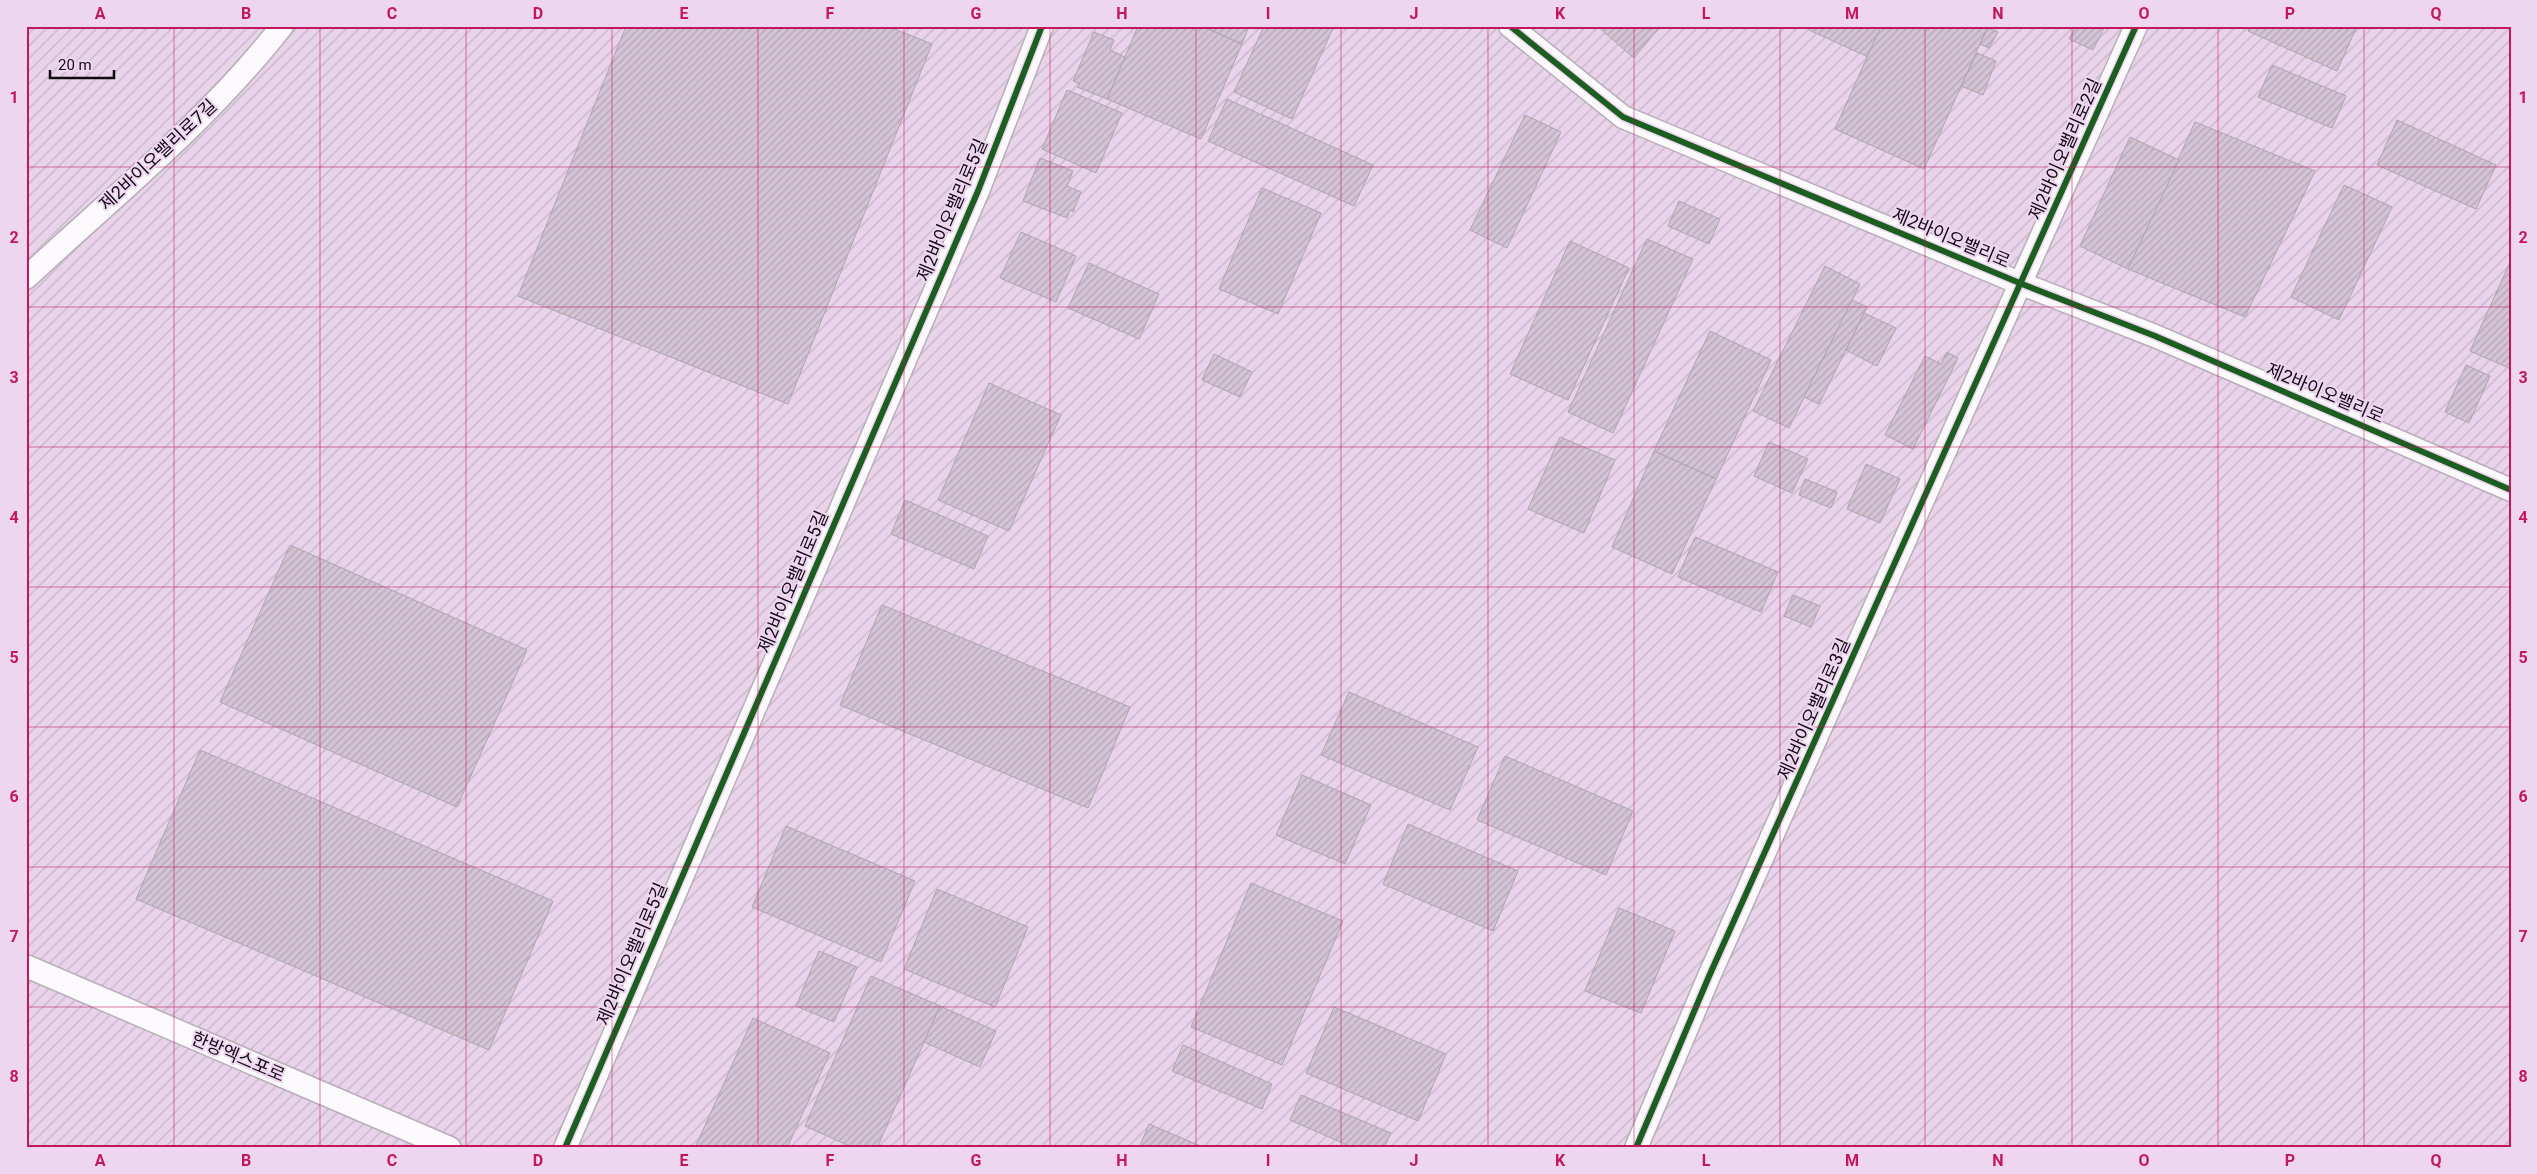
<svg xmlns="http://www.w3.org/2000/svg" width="2537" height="1174" font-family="Roboto,'Noto Sans KR',sans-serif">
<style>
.industrial{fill:url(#industrial-furrows)}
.building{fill:url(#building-hatch);stroke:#aea4af}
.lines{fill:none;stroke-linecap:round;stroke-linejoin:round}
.minor-casing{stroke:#b8aeb9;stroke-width:25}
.minor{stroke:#fcfafc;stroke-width:22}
.cycleway-casing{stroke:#eed6f0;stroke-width:9}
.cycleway{stroke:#1b5e20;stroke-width:6}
.grid{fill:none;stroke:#c2185b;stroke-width:1;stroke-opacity:0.55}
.labels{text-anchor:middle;stroke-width:4;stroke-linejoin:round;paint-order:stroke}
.street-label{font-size:18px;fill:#120a13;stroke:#eed6f0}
.neatline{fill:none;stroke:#c2185b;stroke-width:2}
.grid-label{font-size:16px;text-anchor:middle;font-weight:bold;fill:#c2185b}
</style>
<defs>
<pattern id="industrial-furrows" width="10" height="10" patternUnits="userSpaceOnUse" patternTransform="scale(1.25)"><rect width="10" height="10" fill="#e8d3ea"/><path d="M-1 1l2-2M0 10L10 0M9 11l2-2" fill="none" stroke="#c6b4c8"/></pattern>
<pattern id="building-hatch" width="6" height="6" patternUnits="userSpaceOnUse" patternTransform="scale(1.25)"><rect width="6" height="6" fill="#d3c3d4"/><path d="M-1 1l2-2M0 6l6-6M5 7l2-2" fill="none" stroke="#b4a6b5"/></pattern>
</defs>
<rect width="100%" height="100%" fill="#e9dcea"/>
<rect class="industrial" x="26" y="26" width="2485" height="1122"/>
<g class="building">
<polygon points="626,26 887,26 932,44 788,404 518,296"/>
<polygon points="1138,26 1202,26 1242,44 1201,139 1107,99"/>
<polygon points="1202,26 1249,26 1242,44"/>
<polygon points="1264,26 1334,26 1292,119 1234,92"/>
<polygon points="1597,26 1655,26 1658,29 1634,58"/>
<polygon points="1810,26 1881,26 1882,27 1868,57 1809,30"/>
<polygon points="1881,26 1988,26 1924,169 1835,129"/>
<polygon points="2076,26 2105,26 2093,50 2069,39"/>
<polygon points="2250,26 2357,26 2337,71 2248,31"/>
<polygon points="1988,28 1998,32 1989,48 1980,44"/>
<polygon points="1094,32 1114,40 1110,50 1125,57 1107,99 1077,87 1080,84 1073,81"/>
<polygon points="1977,53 1996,61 1983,95 1961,86"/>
<polygon points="2272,65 2346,96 2332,128 2258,97"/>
<polygon points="1067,90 1122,113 1096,173 1042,149"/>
<polygon points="1227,99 1373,165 1354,206 1208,141"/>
<polygon points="1525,115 1561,132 1507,248 1470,230"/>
<polygon points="2397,120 2496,165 2476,209 2377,165"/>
<polygon points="2195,122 2315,171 2245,317 2128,269"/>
<polygon points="2130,137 2179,160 2128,269 2080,246"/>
<polygon points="1040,158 1073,171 1067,186 1081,192 1073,212 1070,210 1067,218 1023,201"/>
<polygon points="2344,185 2392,207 2339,320 2291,297"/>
<polygon points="1262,188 1321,213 1278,314 1219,289"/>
<polygon points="1679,201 1720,219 1709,244 1668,226"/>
<polygon points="1021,232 1076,256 1056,302 1000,278"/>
<polygon points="1647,239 1693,259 1613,433 1568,412"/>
<polygon points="1570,241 1629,268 1568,400 1510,374"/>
<polygon points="2511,260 2511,369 2470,351"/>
<polygon points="1089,263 1159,294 1139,339 1068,308"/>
<polygon points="1825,266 1860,284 1789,428 1753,411"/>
<polygon points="1852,300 1867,307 1819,404 1804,397"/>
<polygon points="1864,313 1896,328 1877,366 1846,350"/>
<polygon points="1710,331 1771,360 1716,479 1654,451"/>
<polygon points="1947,352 1958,358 1913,449 1885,435 1925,356 1941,364"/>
<polygon points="1214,354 1252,372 1240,397 1202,380"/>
<polygon points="2466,365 2490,376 2469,423 2445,412"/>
<polygon points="989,383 1061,415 1009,531 938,500"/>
<polygon points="1560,437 1615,460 1584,533 1528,509"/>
<polygon points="1769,442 1808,459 1792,493 1754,476"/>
<polygon points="1654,451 1716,479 1672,574 1612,547"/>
<polygon points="1866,464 1900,479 1880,523 1847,509"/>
<polygon points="1805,479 1837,492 1831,508 1799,495"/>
<polygon points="905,500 988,536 974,569 891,534"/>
<polygon points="1695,537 1778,572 1761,612 1678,577"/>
<polygon points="290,545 527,650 457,807 220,702"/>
<polygon points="1793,595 1820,606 1811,627 1784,616"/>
<polygon points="882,605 1130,707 1088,808 840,705"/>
<polygon points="1349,692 1478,747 1450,810 1321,755"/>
<polygon points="200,750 553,901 489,1050 136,899"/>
<polygon points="1505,756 1633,811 1606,875 1477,820"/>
<polygon points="1302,775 1371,805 1345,864 1276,835"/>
<polygon points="1408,824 1518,871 1493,931 1383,884"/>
<polygon points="786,826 915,881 881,962 752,907"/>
<polygon points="1251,883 1343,921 1282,1065 1191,1027"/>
<polygon points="937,889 1028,927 995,1007 904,969"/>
<polygon points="1619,908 1675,931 1641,1013 1585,991"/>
<polygon points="819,951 857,967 834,1022 796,1006"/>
<polygon points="871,976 940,1006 877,1148 854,1148 805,1126"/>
<polygon points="940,1006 996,1031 980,1067 924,1042"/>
<polygon points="1334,1007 1446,1054 1418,1121 1306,1073"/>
<polygon points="753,1018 830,1053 787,1148 695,1148"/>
<polygon points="1183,1045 1272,1084 1262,1109 1172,1071"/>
<polygon points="1301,1095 1391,1133 1384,1148 1354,1148 1290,1120"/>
<polygon points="1149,1124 1205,1148 1139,1148"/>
</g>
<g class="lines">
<g class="minor-casing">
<g id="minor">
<polyline points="1510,26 1623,117 2022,284 2155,336 2511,490"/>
<path d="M26 278C113 197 208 121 282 26"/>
<polyline points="26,966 450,1148"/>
<polyline points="565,1148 978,191 1042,26"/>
<polyline points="1636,1148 1710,974 2136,26"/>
</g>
</g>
<use href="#minor" class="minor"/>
<g class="cycleway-casing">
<g id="cycleway">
<polyline points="1510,26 1623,117 2022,284 2155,336 2511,490"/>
<polyline points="565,1148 978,191 1042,26"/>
<polyline points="1636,1148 1710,974 2136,26"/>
</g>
</g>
<use href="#cycleway" class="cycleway"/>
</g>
<path class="grid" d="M174 26V1148M320 26V1148M466 26V1148M612 26V1148M758 26V1148M904 26V1148M1050 26V1148M1196 26V1148M1341 26V1148M1488 26V1148M1634 26V1148M1780 26V1148M1925 26V1148M2072 26V1148M2218 26V1148M2364 26V1148M26 167H2511M26 307H2511M26 447H2511M26 587H2511M26 727H2511M26 867H2511M26 1007H2511"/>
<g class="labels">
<g class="street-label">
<text transform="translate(2065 149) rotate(-66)" y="6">제2바이오밸리로2길</text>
<text transform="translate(158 155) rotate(-43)" y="6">제2바이오밸리로7길</text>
<text transform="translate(952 210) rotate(-67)" y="6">제2바이오밸리로5길</text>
<text transform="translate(1951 238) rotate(23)" y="6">제2바이오밸리로</text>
<text transform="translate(2325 393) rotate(23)" y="6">제2바이오밸리로</text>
<text transform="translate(793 582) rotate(-67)" y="6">제2바이오밸리로5길</text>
<text transform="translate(1814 709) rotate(-66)" y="6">제2바이오밸리로3길</text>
<text transform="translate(632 954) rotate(-67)" y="6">제2바이오밸리로5길</text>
<text transform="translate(238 1057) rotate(23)" y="6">한방엑스포로</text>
</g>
</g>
<rect width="2537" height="1174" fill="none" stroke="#eed6f0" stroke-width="55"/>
<path d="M50 70v8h64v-8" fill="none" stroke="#120a13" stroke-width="2.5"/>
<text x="58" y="70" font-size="15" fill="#120a13" stroke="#eed6f0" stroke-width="4" paint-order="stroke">20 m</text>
<rect x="28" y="28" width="2482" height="1118" class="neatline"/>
<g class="grid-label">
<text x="100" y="19">A</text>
<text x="246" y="19">B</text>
<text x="392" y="19">C</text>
<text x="538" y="19">D</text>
<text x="684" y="19">E</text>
<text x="830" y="19">F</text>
<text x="976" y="19">G</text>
<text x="1122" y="19">H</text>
<text x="1268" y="19">I</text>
<text x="1414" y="19">J</text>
<text x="1560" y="19">K</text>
<text x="1706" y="19">L</text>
<text x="1852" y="19">M</text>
<text x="1998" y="19">N</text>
<text x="2144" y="19">O</text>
<text x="2290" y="19">P</text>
<text x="2436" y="19">Q</text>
<text x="14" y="103">1</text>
<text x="2523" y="103">1</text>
<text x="14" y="243">2</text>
<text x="2523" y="243">2</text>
<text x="14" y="383">3</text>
<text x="2523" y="383">3</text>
<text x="14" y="523">4</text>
<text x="2523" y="523">4</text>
<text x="14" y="663">5</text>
<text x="2523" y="663">5</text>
<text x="14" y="802">6</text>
<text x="2523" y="802">6</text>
<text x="14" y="942">7</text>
<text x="2523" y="942">7</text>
<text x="14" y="1082">8</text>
<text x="2523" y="1082">8</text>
<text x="100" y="1166">A</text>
<text x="246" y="1166">B</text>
<text x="392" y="1166">C</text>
<text x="538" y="1166">D</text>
<text x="684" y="1166">E</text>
<text x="830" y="1166">F</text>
<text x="976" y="1166">G</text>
<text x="1122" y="1166">H</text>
<text x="1268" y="1166">I</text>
<text x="1414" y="1166">J</text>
<text x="1560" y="1166">K</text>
<text x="1706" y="1166">L</text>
<text x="1852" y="1166">M</text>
<text x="1998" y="1166">N</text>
<text x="2144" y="1166">O</text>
<text x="2290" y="1166">P</text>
<text x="2436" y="1166">Q</text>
</g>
</svg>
